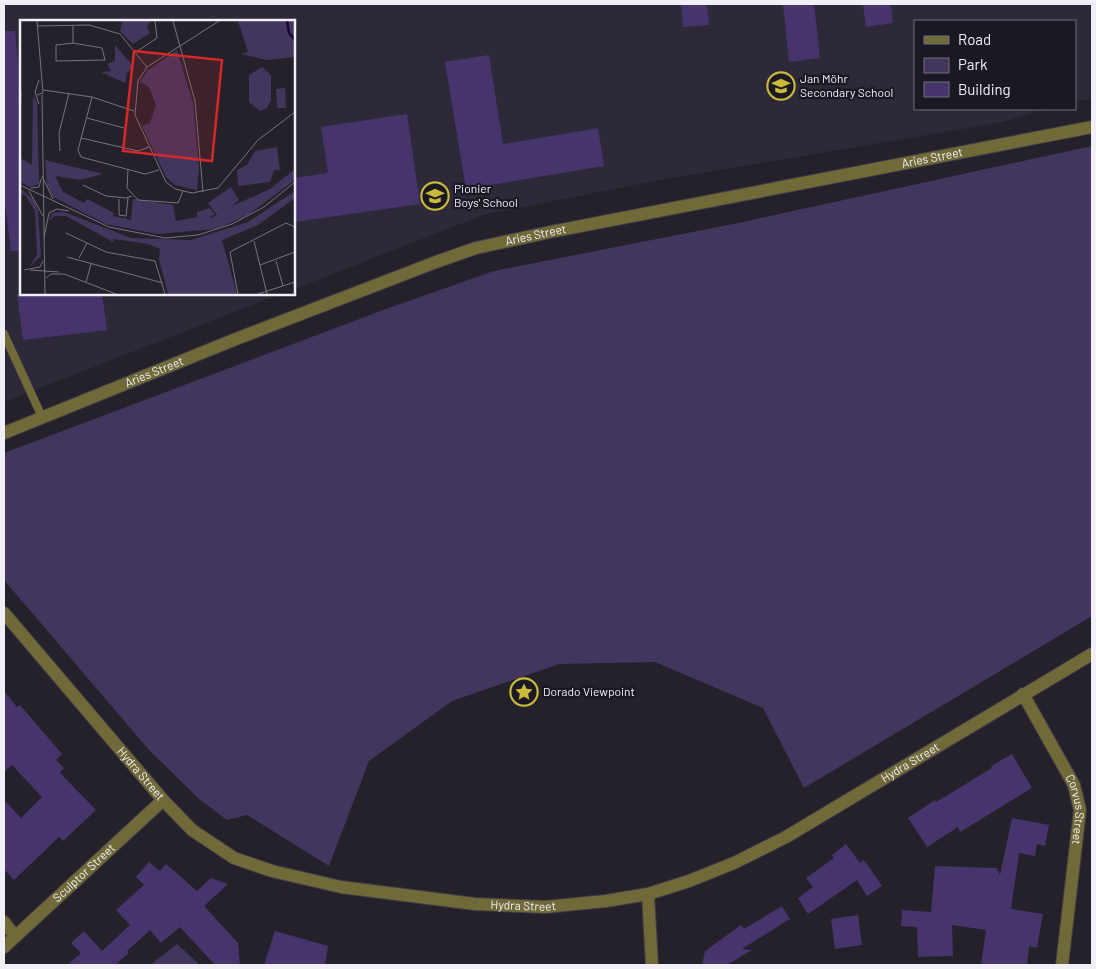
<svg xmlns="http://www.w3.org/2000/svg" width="1096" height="969" font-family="Barlow,sans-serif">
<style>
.built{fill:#2d2939}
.green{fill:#42365f}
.building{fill:#46356d}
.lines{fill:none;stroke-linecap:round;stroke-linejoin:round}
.service-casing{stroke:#413e48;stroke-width:9}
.minor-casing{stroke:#413e48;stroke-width:14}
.service{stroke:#706a39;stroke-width:8}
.minor{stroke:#706a39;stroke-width:12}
.labels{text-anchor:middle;stroke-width:4.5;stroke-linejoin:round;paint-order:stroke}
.poi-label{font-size:12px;fill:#f2f0f7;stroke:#1a1822;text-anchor:start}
.street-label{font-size:12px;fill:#f2f0f7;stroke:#1a1822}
.inset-river{fill:none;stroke:#190337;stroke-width:2.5}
.inset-road{fill:none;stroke:#76747d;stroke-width:1}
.view{fill:#d62828;fill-opacity:0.15;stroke:#d62828;stroke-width:2.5}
.inset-edge{fill:none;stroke:#f2f0f7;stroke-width:2.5}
</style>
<rect width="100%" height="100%" fill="#24212b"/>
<polygon class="built" points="4,4 1092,4 1092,98 1075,102 1075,21 915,21 915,109 1046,109 998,123 665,179 486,214 294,289 294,21 21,21 21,294 280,294 4,402"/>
<g class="green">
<polygon points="1092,146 1092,616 804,788 763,708 655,662 559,664 452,701 369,761 329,866 247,815 227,820 199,799 149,750 4,580 4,453 386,309 494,271 738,223"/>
<polygon points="177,944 200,965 150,965"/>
</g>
<g class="building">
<polygon points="681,4 707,4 709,25 683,27"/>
<polygon points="783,4 814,4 820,58 789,62"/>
<polygon points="863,4 891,4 893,23 866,27"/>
<polygon points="4,31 15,31 21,92 21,251 11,251 4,195"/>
<polygon points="489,55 503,144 598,128 604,166 466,189 445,62"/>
<polygon points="407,114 420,204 294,222 294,178 328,173 321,127"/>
<polygon points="17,294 102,294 107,330 23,340"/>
<polygon points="4,691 17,707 20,705 62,754 56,760 64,768 60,773 96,810 63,841 59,837 14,880 4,869 4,800 21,818 42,797 12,765 4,772"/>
<polygon points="1012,754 1032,788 960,832 958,827 927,847 908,818 935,800 936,802 992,768 991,766"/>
<polygon points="1012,818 1049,825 1045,846 1037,844 1035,856 1019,853 1011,909 1043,914 1037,948 1029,946 1027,965 981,965 986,930 952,925 953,956 918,957 917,927 901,926 902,910 931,912 935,866 997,868 1000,875"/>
<polygon points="846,844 860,863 863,860 867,864 882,886 867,896 857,880 808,914 798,898 813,887 806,878 834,858 832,855"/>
<polygon points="149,862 160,871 166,864 197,891 211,878 228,884 204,906 238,943 240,965 215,965 180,927 161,943 150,930 127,951 129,953 115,965 67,965 81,953 71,943 84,931 102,951 130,925 116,910 144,885 136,877"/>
<polygon points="782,906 790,919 742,949 752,950 727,965 702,965 705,951 741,925 744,929"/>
<polygon points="858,915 862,945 835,949 831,919"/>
<polygon points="275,931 328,946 325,965 264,965"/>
</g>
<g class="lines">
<g class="service-casing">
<polyline id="service" points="4,334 42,417"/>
</g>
<g class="minor-casing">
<g id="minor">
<path id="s1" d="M4 433 236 339 436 262 476 248 550 232 1092 127"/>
<path id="s2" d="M4 613 163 800 192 830 234 858 272 871 341 887 475 904 545 907 606 901 648 894 689 881 734 863 786 837 1092 654"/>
<path id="s3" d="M1023 694 1074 785 1080 810 1062 965"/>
<polyline points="648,894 652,965"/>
<polyline points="4,922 15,936"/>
<path id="s4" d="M4 947 163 800"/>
</g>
</g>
<use href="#service" class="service"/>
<use href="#minor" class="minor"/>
</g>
<defs>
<g id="school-ring" transform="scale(1.4375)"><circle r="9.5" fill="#1a1822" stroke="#caba3a" stroke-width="1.5"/><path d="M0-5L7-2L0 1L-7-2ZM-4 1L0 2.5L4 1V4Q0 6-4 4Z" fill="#caba3a"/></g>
<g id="sight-ring" transform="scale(1.4375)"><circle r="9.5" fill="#1a1822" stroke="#caba3a" stroke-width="1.5"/><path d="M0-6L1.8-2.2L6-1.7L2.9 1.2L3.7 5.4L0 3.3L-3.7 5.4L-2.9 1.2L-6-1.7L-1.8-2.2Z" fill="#caba3a"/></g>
</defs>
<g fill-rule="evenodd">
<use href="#school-ring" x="781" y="86"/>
<use href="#school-ring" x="435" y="196"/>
<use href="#sight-ring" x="524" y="692"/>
</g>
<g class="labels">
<g class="poi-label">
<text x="800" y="83">Jan Möhr<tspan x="800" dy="14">Secondary School</tspan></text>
<text x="454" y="193">Pionier<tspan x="454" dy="14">Boys' School</tspan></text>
<text x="543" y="696">Dorado Viewpoint</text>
</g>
<g class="street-label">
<text dy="4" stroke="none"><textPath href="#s1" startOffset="972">Aries Street</textPath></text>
<text dy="4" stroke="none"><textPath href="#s1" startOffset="568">Aries Street</textPath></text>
<text dy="4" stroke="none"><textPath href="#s1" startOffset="162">Aries Street</textPath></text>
<text dy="4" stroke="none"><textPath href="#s2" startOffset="1052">Hydra Street</textPath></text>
<text dy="4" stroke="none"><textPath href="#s2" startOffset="211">Hydra Street</textPath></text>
<text dy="4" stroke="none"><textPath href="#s3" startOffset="129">Corvus Street</textPath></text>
<text dy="4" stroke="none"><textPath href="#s4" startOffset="109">Sculptor Street</textPath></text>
<text dy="4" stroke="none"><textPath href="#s2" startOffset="632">Hydra Street</textPath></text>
</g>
</g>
<g transform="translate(20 20)">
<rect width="275" height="275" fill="#24212b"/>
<path d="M99 1H131L127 6 130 13 113 24 100 11 102 2ZM218 1H275V37L246 40 221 34 228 32ZM95 25 114 47 107 53 105 63 81 52 91 51 87 44 95 41ZM157 30 173 83 179 147 177 170 155 165 146 157 122 106 130 103 136 85 129 67 120 62 127 51ZM242 47 251 55V80L247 88 240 91 229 82V55ZM265 68 266 88H257L256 69ZM13 76 17 82 19 164 10 167 0 162V138L12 145ZM257 127 260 150H254L250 162 218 166 217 150 227 145 235 131ZM25 140 83 154 60 160 35 156 43 172 64 183 67 179 94 193 93 196 111 200 113 179 153 185 156 201 177 197V192L190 188 195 195 190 196 192 198 197 195 188 183 211 167 219 180 210 187 250 169 275 149V160L228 195 196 209 137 214 86 204 33 177 27 165ZM0 168 14 180 18 191 21 236 9 247 17 235 15 191 6 176 0 173ZM275 171V178L238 205 202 220 217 274H148L139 239 140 229 128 224 94 219 93 222 46 196H35L28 201 33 193 44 192 111 218 171 220 228 202Z" fill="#42365f"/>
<path class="inset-river" d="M267 1 269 13 275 20"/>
<path class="inset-road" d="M153 1 175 81 183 172M199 1 127 47 118 61 115 95 146 162 155 169 172 173 198 168 238 120 275 92M53 5V23M17 6 69 5 100 14 127 47M0 10V37M53 23 82 28 85 40 36 41V25ZM116 32 137 18 135 1M19 60 15 72 19 84M23 70 72 77 114 91M17 75 23 73 17 1M22 75 25 274M72 77 58 130 61 137 125 154 139 150M0 96 1 72M67 98 104 108M61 118 118 131 129 127M40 131 39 113 49 73M108 150 107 168 118 180 158 183 163 171M22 156 33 179M0 165 89 207 145 218 178 215 212 204 244 187 275 162M63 165 86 176 106 178 112 176M11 168 19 167 21 159M9 171 23 196M99 179V195L106 196 108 178M0 190V228M46 213 86 232 135 241 145 274M24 217 29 193 37 189 49 191M234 221 247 274M47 237 143 263M59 238 67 223M256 241 263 266M240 245 275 232M4 250 20 247 23 241M10 250 39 252M44 254 96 274M26 258 31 254H44M66 262 71 244M218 274 210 232 266 203 275 207M238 274 275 262"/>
<path class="view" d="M114 31 202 40 192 141 103 131Z"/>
<rect width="275" height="275" class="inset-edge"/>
</g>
<rect width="1096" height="969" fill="none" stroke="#f2f0f7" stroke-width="10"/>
<rect x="914" y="20" width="162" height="90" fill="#1a1822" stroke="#706e77"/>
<rect x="924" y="36" width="25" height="8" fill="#706a39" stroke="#706e77"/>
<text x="958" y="45" font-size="15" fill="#f2f0f7">Road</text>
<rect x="924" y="58" width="25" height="15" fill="#42365f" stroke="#706e77"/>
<text x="958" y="70" font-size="15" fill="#f2f0f7">Park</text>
<rect x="924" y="82" width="25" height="15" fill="#46356d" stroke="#706e77"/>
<text x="958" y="95" font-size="15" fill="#f2f0f7">Building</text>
</svg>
